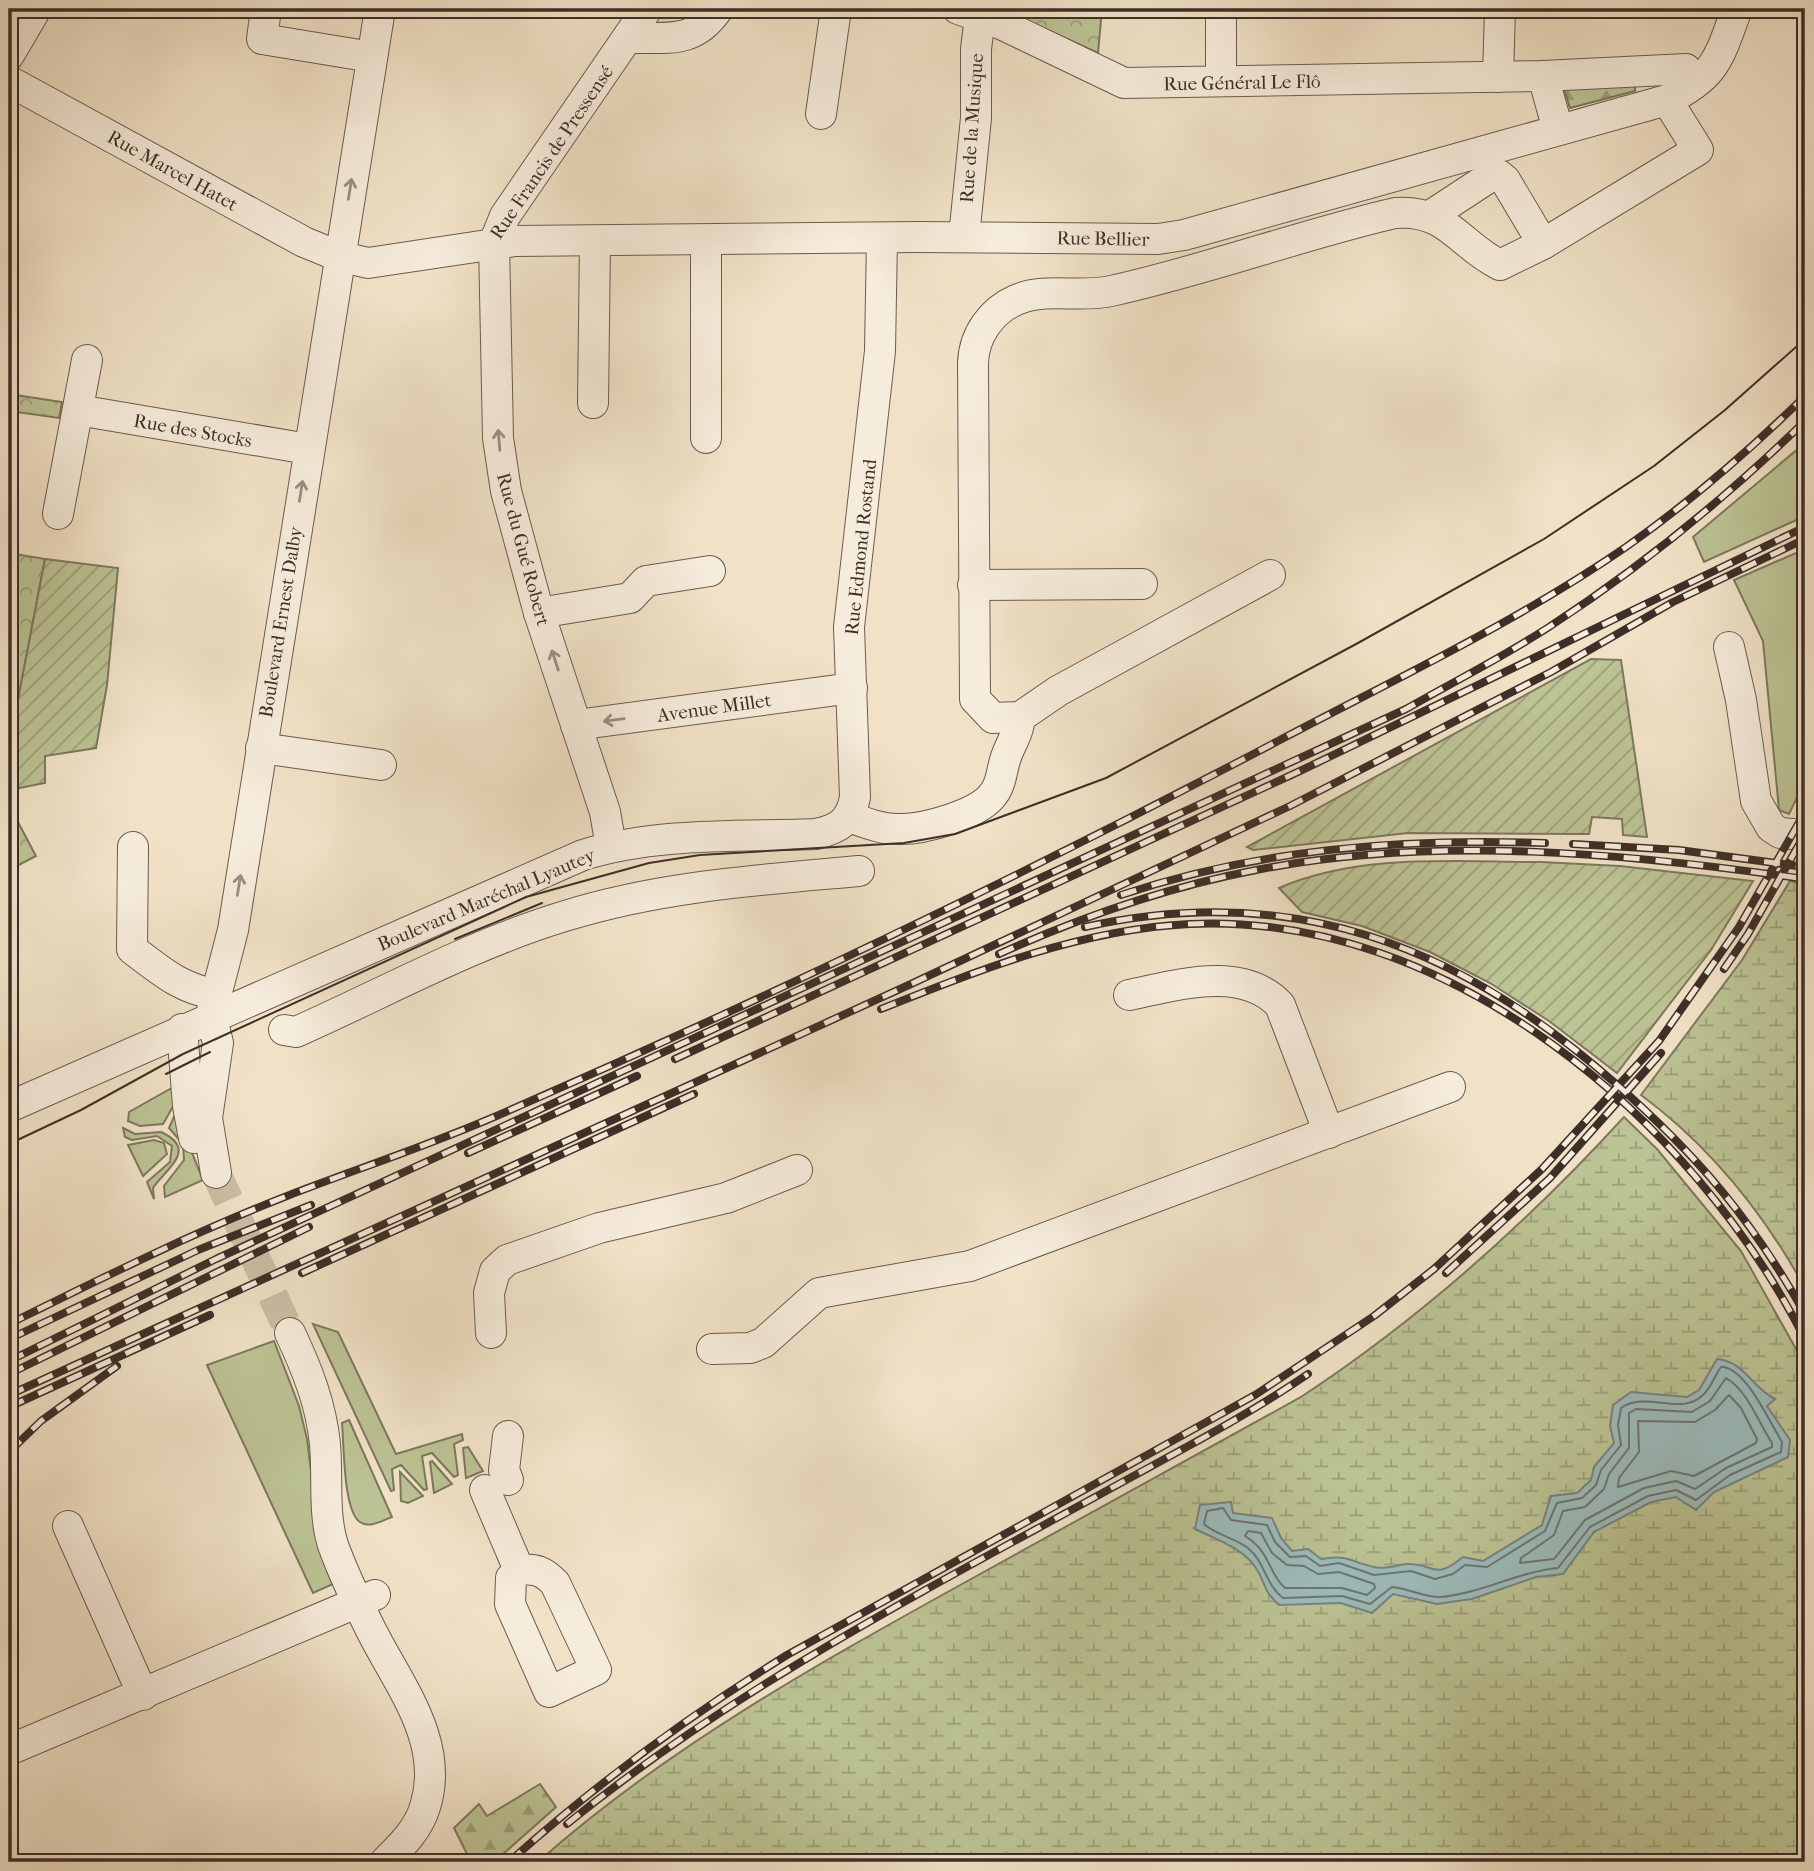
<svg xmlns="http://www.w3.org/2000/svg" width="1814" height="1871" font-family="'IM FELL French Canon',serif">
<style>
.grass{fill:#bcc394;stroke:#7d785e;stroke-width:2}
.forest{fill:url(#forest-firs);stroke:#7d785e;stroke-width:2}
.wetland{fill:url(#wetland-marsh);stroke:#7d785e;stroke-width:2}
.park{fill:url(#park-crowns);stroke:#7d785e;stroke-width:2}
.garden{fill:url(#garden-furrows);stroke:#7d785e;stroke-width:2}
.water{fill:#9cbcbc;stroke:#768381;stroke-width:2}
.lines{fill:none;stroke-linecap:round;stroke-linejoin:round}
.shore{stroke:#6d7572;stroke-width:2}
.minor-tunnel{stroke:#cdbea7;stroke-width:30;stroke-dasharray:30 15;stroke-linecap:butt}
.minor-casing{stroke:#6b5b50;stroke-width:32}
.minor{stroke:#f6ecdb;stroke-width:30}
.tram{stroke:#3e2e28;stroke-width:2}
.rail-casing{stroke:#3e2e28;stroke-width:8}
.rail{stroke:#f6ecdb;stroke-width:5;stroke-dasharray:16;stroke-linecap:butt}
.oneway{stroke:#9a8d82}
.labels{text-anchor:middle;stroke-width:5;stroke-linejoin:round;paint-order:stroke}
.street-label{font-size:19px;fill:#3e2e28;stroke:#f6ecdb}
</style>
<defs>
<pattern id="forest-firs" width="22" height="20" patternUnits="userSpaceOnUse" patternTransform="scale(1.75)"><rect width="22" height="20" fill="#bcc394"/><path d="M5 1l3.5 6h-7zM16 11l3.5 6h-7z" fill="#9a9f79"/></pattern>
<pattern id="wetland-marsh" width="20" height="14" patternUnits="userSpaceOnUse" patternTransform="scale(1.75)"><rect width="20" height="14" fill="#bcc394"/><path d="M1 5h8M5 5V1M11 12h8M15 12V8" fill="none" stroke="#9a9f79"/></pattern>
<pattern id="park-crowns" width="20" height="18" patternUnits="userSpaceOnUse" patternTransform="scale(1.75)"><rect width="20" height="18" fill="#bcc394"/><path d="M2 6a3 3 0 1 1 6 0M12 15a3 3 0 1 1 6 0" fill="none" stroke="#9a9f79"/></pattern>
<pattern id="garden-furrows" width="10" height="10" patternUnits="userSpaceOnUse" patternTransform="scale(1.75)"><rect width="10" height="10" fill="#bcc394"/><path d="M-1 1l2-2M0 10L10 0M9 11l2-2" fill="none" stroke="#9a9f79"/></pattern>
</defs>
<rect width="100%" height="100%" fill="#f1e2c7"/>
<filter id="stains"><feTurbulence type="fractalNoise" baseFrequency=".00286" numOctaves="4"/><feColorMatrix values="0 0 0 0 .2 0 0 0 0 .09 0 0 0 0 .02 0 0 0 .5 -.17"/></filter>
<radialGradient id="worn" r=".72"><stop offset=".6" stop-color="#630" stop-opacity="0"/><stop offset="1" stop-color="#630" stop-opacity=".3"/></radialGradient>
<g class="grass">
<polygon points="1805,443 1805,516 1704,562 1693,537"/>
<polygon points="1805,549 1805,781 1789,814 1779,810 1763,641 1734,580"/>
<polygon points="177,1085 179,1096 163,1124 140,1126 128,1121 129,1112"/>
<polygon points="180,1103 192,1153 203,1180 165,1197 164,1186 184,1160 183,1144 169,1128"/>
<path d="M123 1128 135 1134 161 1132C200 1150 164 1170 153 1188L154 1199 147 1182 170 1162 172 1146 157 1136 132 1140 125 1137Z"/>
<polygon points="154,1140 164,1143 167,1154 143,1176 128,1145"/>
<polygon points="313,1324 338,1332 396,1454 462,1434 463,1440 454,1444 458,1475 454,1477 432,1453 422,1456 427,1489 424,1490 401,1465 392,1469 394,1490 391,1491"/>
<polygon points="274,1341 299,1406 307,1439 315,1504 342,1580 313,1593 207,1365"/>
<path d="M349 1420 392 1517C383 1520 369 1529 360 1522 343 1511 344 1443 342 1423Z"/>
<polygon points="468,1447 483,1471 466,1478 463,1448"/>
<polygon points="432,1461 452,1484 434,1493 430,1462"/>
<polygon points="400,1472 423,1496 408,1503 401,1501"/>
</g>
<g class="forest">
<polygon points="1635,85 1635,91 1570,108 1563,86"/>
<polygon points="540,1784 556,1807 494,1862 471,1862 454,1828 479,1804 487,1816"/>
</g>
<g class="wetland">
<path d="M1790 881 1805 885V1288C1763 1212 1710 1146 1641 1095L1742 960Z"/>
<path d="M1624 1117 1657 1149 1741 1251 1805 1365V1862H538C665 1749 814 1666 962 1584 1075 1522 1188 1460 1301 1397 1421 1318 1527 1223 1624 1117Z"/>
</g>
<g class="park">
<polygon points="1005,9 1102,9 1098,53 1004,10"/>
<polygon points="9,394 62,402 59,418 9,411"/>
<polygon points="9,553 45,559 16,710 9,721"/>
<polygon points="9,805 36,856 9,870"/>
</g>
<g class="garden">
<polygon points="45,559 118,568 107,685 96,748 45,756 45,783 9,790 9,721 16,710"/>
<polygon points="1591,659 1621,660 1647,837 1623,835 1622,819 1592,817 1589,834 1408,833 1253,850 1247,847"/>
<path d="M1541 862 1620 866 1753 881 1711 950 1617 1073 1549 1021 1490 983 1430 952 1362 926 1302 912 1279 888C1360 853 1455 862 1541 862Z"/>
</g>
<path class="water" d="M1717 1359C1744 1361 1752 1388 1775 1399L1767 1406 1790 1440 1788 1457 1714 1492 1696 1510 1676 1497 1651 1502 1594 1532 1563 1574 1536 1577 1472 1599 1437 1604 1393 1594 1372 1613 1341 1603 1279 1605C1261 1588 1267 1585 1256 1568 1243 1548 1215 1539 1195 1529L1200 1505 1231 1502 1233 1513 1272 1518 1281 1538 1292 1551 1308 1549 1321 1559C1347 1554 1351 1562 1374 1567 1384 1570 1397 1565 1407 1564 1436 1563 1432 1582 1463 1557L1483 1561 1542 1525 1551 1496 1577 1493 1591 1480 1594 1467 1614 1443 1610 1426 1613 1405 1631 1392 1687 1397 1699 1390Z"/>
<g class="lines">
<g class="shore">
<path d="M1721 1367C1745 1366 1770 1423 1782 1442L1781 1452 1730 1475 1696 1500 1676 1490 1648 1496 1590 1527 1558 1568C1518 1572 1482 1593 1441 1597 1425 1598 1408 1588 1392 1587L1370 1604 1342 1596 1283 1598C1265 1584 1265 1562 1248 1548 1235 1538 1216 1535 1204 1524L1207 1511 1223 1508 1231 1520 1267 1525 1275 1542 1290 1557 1306 1556 1320 1566 1339 1563 1374 1575 1411 1571 1435 1579 1453 1574 1465 1565 1487 1567 1545 1531 1557 1503 1582 1498 1596 1485 1601 1470 1621 1445 1618 1425 1621 1408C1646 1390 1681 1417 1703 1395 1711 1388 1715 1375 1721 1367Z"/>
<path d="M1726 1378C1748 1391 1758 1422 1772 1443V1447L1726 1468 1695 1489 1676 1481 1644 1488 1585 1520 1554 1559 1520 1563 1521 1558 1554 1535 1563 1511 1585 1507 1604 1489 1609 1474 1629 1448V1413L1636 1409 1692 1412 1710 1401Z"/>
<polygon points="1729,1395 1741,1408 1757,1439 1756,1443 1694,1476 1671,1471 1618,1487 1619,1478 1639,1452 1638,1421 1695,1422 1715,1410"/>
<path d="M1248 1531 1261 1533 1272 1553 1287 1565 1304 1566 1318 1574 1339 1572 1374 1584 1375 1588 1367 1595 1342 1588H1285C1268 1573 1271 1552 1245 1536Z"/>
</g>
<polyline class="minor-tunnel" points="216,1173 290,1333"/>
<g class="minor-casing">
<g id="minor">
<polyline points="266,9 262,39 372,57"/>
<polyline points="958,9 1001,24 1124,83 1543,76 1686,69"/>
<path d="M628 38C668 37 693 45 718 9"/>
<polyline points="9,55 36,9"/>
<polyline points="1543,76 1558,130"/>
<polyline points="1498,77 1500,9"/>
<path d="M9 81 304 242 338 256 368 263 515 241 916 237 1158 239 1184 235 1667 100C1717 76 1719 57 1737 9"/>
<polyline points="1221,81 1221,9"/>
<polyline points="821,114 836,9"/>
<polyline points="964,237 976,118 976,49 981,9"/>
<polyline points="706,240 706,438"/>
<polyline points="1543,244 1698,150 1667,100"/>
<polyline points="593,403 595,242"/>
<polyline points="78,410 308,449"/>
<polyline points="58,514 87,360"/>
<path d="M1270 575 1058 691 1020 717 993 718 975 699 973 363C974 335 991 311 1016 300 1045 287 1080 298 1111 291 1207 270 1300 235 1395 213 1448 209 1459 245 1500 265L1543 244 1505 180 1499 175 1488 178 1430 216"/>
<polyline points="973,585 1142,584"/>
<polyline points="539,613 630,598 646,581 710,571"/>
<polyline points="1729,647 1741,700 1756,801 1771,827 1780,833 1805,835"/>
<polyline points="576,725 852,688"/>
<polyline points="261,748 381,765"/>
<path d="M849 817C866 823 883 830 901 829 925 829 975 815 991 797 1002 785 1001 771 1006 757 1011 743 1019 732 1020 717"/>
<path d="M133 847 132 949C162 972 180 988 217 995"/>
<polyline points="611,847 605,812 539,613 506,491 498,438 494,243 505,216 647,9"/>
<path d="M1129 995C1178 985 1242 965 1280 1005L1329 1133"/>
<polyline points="211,1015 233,930 380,9"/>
<polyline points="211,1015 218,1043 207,1118 216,1173"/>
<polyline points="182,1029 188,1106 194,1138"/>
<path d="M284 1030 296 1032C384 993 472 944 565 916 661 886 760 880 859 871"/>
<path d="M9 1107 583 855C657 832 739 837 816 834 839 829 851 821 855 797L849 627 880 351 882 238"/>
<path d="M290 1333C307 1369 321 1404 325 1444 328 1477 323 1514 333 1545 343 1573 357 1602 370 1628 397 1683 446 1741 425 1807 418 1830 401 1846 385 1862"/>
<polyline points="491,1333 489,1293 495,1271 507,1260 599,1228 726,1198 797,1170"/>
<polyline points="712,1349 750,1348 763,1343 819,1293 970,1266 1450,1087"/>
<polyline points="508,1436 504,1470 508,1480"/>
<path d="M485 1490 519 1570C535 1568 543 1571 555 1583L596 1670 549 1692 510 1604 511 1578 519 1570"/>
<polyline points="68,1526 143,1695"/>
<polyline points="9,1750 375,1595"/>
</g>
</g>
<use href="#minor" class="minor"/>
<g class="tram">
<polyline points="455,939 542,903"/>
<polyline points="166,1074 210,1052"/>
<polyline points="9,1144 81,1110 183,1054 526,897 649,863 700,855 904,843 955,834 1106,778 1358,643 1544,539 1654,466 1725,410 1805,339"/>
</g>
<g class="rail-casing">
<g id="rail">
<polyline points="1573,844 1679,850 1805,867"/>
<path d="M1121 895C1259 849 1400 838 1545 843"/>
<path d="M1085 927C1293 881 1458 945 1615 1083 1697 1155 1751 1218 1805 1314"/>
<path d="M999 954C1081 917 1168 887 1256 870 1437 835 1625 853 1805 879"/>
<polyline points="1724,969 1748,934 1805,834"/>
<path d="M881 1009C979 970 1082 929 1190 924 1449 912 1693 1119 1805 1339"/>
<polyline points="675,1059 1300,771 1805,527"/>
<polyline points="468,1153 637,1076"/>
<polyline points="302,1273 694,1094"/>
<polyline points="1446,1273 1550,1178 1661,1053"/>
<path d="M9 1324C100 1279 192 1233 287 1196 354 1170 421 1148 487 1120 755 1004 1020 877 1278 741 1395 679 1517 622 1626 547 1690 502 1749 451 1805 396"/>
<polyline points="9,1339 198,1250 311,1205"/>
<path d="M9 1361 216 1259 1406 709C1453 682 1503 657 1549 627 1641 567 1726 498 1805 421"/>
<polyline points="9,1374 309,1227"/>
<polyline points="9,1395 911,984 1290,806 1551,672 1673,602 1805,539"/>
<polyline points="9,1407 210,1315"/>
<polyline points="9,1452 41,1421 117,1366"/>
<path d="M567 1824C729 1692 914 1596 1097 1496 1167 1457 1241 1420 1308 1374"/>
<path d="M509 1862C596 1784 687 1717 787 1655L1255 1395 1374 1316 1434 1269 1542 1169 1659 1041 1739 927 1805 812"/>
</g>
</g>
<use href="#rail" class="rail"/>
</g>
<defs><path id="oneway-shaft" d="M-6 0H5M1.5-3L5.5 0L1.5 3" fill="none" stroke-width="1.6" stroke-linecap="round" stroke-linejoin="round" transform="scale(1.75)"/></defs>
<g class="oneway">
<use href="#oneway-shaft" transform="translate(350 189) rotate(-81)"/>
<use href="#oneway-shaft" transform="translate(499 440) rotate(-95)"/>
<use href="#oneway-shaft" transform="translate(301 491) rotate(-81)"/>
<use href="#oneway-shaft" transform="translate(555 660) rotate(-108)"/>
<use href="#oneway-shaft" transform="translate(614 720) rotate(172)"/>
<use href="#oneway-shaft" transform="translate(239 885) rotate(-81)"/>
</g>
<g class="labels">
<g class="street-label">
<text transform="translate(1242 82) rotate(-1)" y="7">Rue Général Le Flô</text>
<text transform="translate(971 128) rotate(-86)" y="7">Rue de la Musique</text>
<text transform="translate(551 152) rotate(-56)" y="7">Rue Francis de Pressensé</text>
<text transform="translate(173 170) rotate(29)" y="7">Rue Marcel Hatet</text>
<text transform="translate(1103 238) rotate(1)" y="7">Rue Bellier</text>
<text transform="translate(193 430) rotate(10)" y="7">Rue des Stocks</text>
<text transform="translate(860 547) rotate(-84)" y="7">Rue Edmond Rostand</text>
<text transform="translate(524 549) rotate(75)" y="7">Rue du Gué Robert</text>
<text transform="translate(280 622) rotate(-81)" y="7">Boulevard Ernest Dalby</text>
<text transform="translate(714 707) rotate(-8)" y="7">Avenue Millet</text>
<text transform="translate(486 899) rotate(-23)" y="7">Boulevard Maréchal Lyautey</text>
</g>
</g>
<rect width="1814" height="1871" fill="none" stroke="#f1e2c7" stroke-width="35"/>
<rect x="10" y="10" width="1793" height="1850" fill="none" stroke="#3e2e28" stroke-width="3.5"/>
<rect x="18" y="18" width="1779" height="1836" fill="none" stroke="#3e2e28" stroke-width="2"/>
<rect width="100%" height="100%" filter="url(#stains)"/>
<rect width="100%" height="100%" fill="url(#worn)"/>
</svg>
